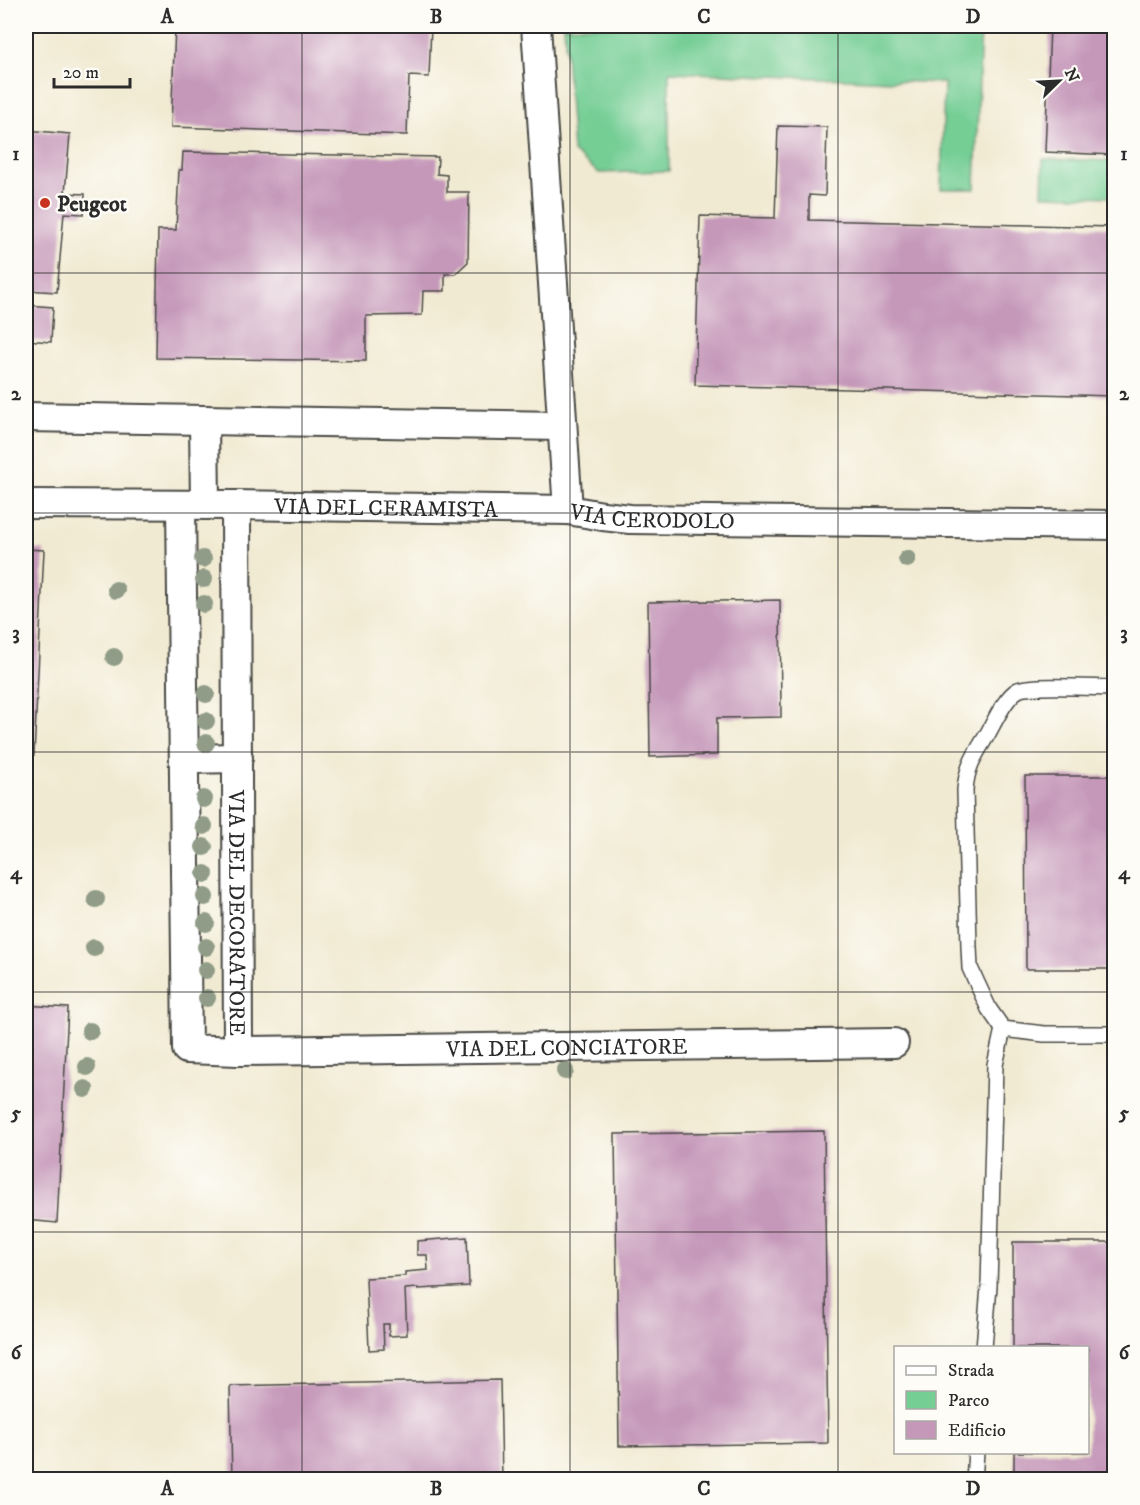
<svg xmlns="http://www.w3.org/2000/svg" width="1140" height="1505" font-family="'IM FELL DW Pica',serif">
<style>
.green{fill:#75ce94;stroke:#507c60;stroke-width:1.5}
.building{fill:#c597b9}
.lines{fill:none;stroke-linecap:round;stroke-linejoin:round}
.lane-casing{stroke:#494844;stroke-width:18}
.street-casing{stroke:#494844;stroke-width:32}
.lane{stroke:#fff;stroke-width:15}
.street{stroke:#fff;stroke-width:28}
.tree{fill:#909c87}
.grid{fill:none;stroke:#2b2b2b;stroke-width:1.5;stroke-opacity:0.55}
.poi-dot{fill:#c8321e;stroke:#fdfcf7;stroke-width:2}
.labels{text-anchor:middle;stroke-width:5;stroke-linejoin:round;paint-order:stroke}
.poi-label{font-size:22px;font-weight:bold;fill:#2b2b2b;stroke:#fdfcf7;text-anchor:start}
.street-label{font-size:22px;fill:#2b2b2b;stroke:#fdfcf7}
.neatline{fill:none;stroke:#2b2b2b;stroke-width:2}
.grid-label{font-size:20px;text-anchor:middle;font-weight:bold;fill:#2b2b2b}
</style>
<rect width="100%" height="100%" fill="#fdfcf7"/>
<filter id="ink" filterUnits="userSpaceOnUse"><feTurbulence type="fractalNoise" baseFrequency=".0167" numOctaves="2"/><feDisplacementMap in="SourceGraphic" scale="12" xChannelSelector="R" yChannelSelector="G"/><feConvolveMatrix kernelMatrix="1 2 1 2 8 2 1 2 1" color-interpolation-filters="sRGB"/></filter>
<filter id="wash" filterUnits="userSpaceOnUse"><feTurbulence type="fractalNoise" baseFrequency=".008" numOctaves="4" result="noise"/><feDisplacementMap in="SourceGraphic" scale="24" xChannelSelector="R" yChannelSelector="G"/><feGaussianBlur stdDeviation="1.35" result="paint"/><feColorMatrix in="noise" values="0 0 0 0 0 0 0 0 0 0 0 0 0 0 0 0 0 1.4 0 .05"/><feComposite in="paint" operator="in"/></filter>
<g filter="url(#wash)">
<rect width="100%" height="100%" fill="#f1ead2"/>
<g class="green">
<polygon points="564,26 981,26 975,189 941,189 944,83 669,72 669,171 599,173 573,152"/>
<polygon points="1043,159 1114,161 1114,197 1042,195"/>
</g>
<g id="blocks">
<g class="building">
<polygon points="175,26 431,26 429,77 409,76 407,135 171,127"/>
<polygon points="1050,26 1114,26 1114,155 1045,152"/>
<polygon points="778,126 827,127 825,196 809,195 809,220 1114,227 1114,396 695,385 700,216 775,218"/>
<polygon points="26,130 70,134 65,193 85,194 84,214 64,213 57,292 26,290"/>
<polygon points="183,152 438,157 437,174 447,175 447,192 469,192 468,262 455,274 445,274 445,291 423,291 422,315 366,316 366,361 156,358 158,230 176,230 179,170 182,170"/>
<polygon points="26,305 53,307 51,342 26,340"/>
<polygon points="26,549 44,550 34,755 26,755"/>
<polygon points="780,600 781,717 717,718 717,755 650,757 648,602"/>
<polygon points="1025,776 1114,776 1114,969 1026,969"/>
<polygon points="26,1005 68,1008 57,1223 26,1220"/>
<polygon points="824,1131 828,1443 619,1446 615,1134"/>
<polygon points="467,1237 469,1286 418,1289 418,1288 405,1289 407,1335 389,1336 389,1324 383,1324 384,1349 369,1350 366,1278 405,1276 405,1272 428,1270 427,1255 417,1255 417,1241"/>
<polygon points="1013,1242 1114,1242 1114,1480 1014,1480 1014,1452 1088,1452 1088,1348 1013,1348"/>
<polygon points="500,1380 502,1480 232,1480 230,1386"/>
</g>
</g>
</g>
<g filter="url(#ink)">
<use href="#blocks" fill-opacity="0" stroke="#494844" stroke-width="1.5"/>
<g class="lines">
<g class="lane-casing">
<g id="lane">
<path d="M1114 688C1097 688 1030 684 1018 690 1005 697 994 723 987 735 975 755 967 765 965 790L969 947 970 968 989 1009 1003 1029 1044 1034H1114"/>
<polyline points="984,1348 989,1286 995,1065 1003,1029"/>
<polyline points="974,1480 976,1452"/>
</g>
</g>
<g class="street-casing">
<g id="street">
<polyline points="536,26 568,510"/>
<polyline points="26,417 562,426"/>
<polyline points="204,420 205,505"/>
<path id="s1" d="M26 504 236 505 568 510 603 516 630 519 1114 525"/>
<path id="s2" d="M181 505 187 1049 238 1051 894 1043"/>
<path id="s3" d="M236 505 238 1051"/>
<polyline points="184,759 238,758"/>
</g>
</g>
<use href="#lane" class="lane"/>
<use href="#street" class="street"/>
</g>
<g class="tree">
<circle cx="203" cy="559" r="9"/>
<circle cx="907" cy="559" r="9"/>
<circle cx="204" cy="579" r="9"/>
<circle cx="116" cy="590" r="9"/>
<circle cx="204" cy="604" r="9"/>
<circle cx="114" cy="657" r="9"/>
<circle cx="206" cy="694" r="9"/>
<circle cx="206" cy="721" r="9"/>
<circle cx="206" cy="743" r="9"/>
<circle cx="204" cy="799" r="9"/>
<circle cx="204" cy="826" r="9"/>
<circle cx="204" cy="847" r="9"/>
<circle cx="205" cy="874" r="9"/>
<circle cx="205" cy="897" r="9"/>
<circle cx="96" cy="899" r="9"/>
<circle cx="206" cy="923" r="9"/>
<circle cx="206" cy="947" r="9"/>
<circle cx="94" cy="948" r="9"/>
<circle cx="206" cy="970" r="9"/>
<circle cx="207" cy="998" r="9"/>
<circle cx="90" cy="1031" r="9"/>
<circle cx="87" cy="1067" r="9"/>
<circle cx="565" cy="1071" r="9"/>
<circle cx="85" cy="1089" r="9"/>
</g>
</g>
<path class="grid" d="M302 26V1480M570 26V1480M838 26V1480M26 273H1114M26 513H1114M26 752H1114M26 992H1114M26 1232H1114"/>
<circle class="poi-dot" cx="45" cy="203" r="6"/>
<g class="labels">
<g class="poi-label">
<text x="57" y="211">Peugeot</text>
</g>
<g class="street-label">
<text dy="8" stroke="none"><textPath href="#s1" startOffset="360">VIA DEL CERAMISTA</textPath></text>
<text dy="8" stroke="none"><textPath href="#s1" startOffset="627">VIA CERODOLO</textPath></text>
<text dy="8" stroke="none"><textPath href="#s3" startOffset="408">VIA DEL DECORATORE</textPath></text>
<text dy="8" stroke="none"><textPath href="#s2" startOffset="924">VIA DEL CONCIATORE</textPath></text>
</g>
</g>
<rect width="1140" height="1505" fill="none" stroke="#fdfcf7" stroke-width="66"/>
<rect x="894" y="1346" width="195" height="108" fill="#fdfcf7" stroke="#a9a8a5" stroke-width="1.5"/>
<rect x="906" y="1366" width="30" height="9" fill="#ffffff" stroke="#a9a8a5" stroke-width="1.5"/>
<text x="948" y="1376" font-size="18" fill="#2b2b2b">Strada</text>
<rect x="906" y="1391" width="30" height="18" fill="#75ce94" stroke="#a9a8a5" stroke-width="1.5"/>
<text x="948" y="1406" font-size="18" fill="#2b2b2b">Parco</text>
<rect x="906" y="1421" width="30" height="18" fill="#c597b9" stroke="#a9a8a5" stroke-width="1.5"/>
<text x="948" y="1436" font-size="18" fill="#2b2b2b">Edificio</text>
<g transform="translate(1059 81) rotate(66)" stroke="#fdfcf7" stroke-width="4.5" paint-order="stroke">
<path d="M0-4.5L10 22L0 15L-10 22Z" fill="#2b2b2b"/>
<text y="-9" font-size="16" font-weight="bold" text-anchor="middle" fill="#2b2b2b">N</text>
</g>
<path d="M54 78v9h76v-9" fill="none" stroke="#2b2b2b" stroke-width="3"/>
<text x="63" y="78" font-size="18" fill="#2b2b2b" stroke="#fdfcf7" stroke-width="4.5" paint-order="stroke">20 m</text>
<rect x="33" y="33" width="1074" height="1439" class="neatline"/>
<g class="grid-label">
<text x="167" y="23">A</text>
<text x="436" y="23">B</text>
<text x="704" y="23">C</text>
<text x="973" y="23">D</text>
<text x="16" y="160">1</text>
<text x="1124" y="160">1</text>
<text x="16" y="400">2</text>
<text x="1124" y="400">2</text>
<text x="16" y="639">3</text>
<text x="1124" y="639">3</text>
<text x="16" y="879">4</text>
<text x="1124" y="879">4</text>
<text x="16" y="1119">5</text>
<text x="1124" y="1119">5</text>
<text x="16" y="1359">6</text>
<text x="1124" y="1359">6</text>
<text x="167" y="1495">A</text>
<text x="436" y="1495">B</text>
<text x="704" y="1495">C</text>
<text x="973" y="1495">D</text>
</g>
</svg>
